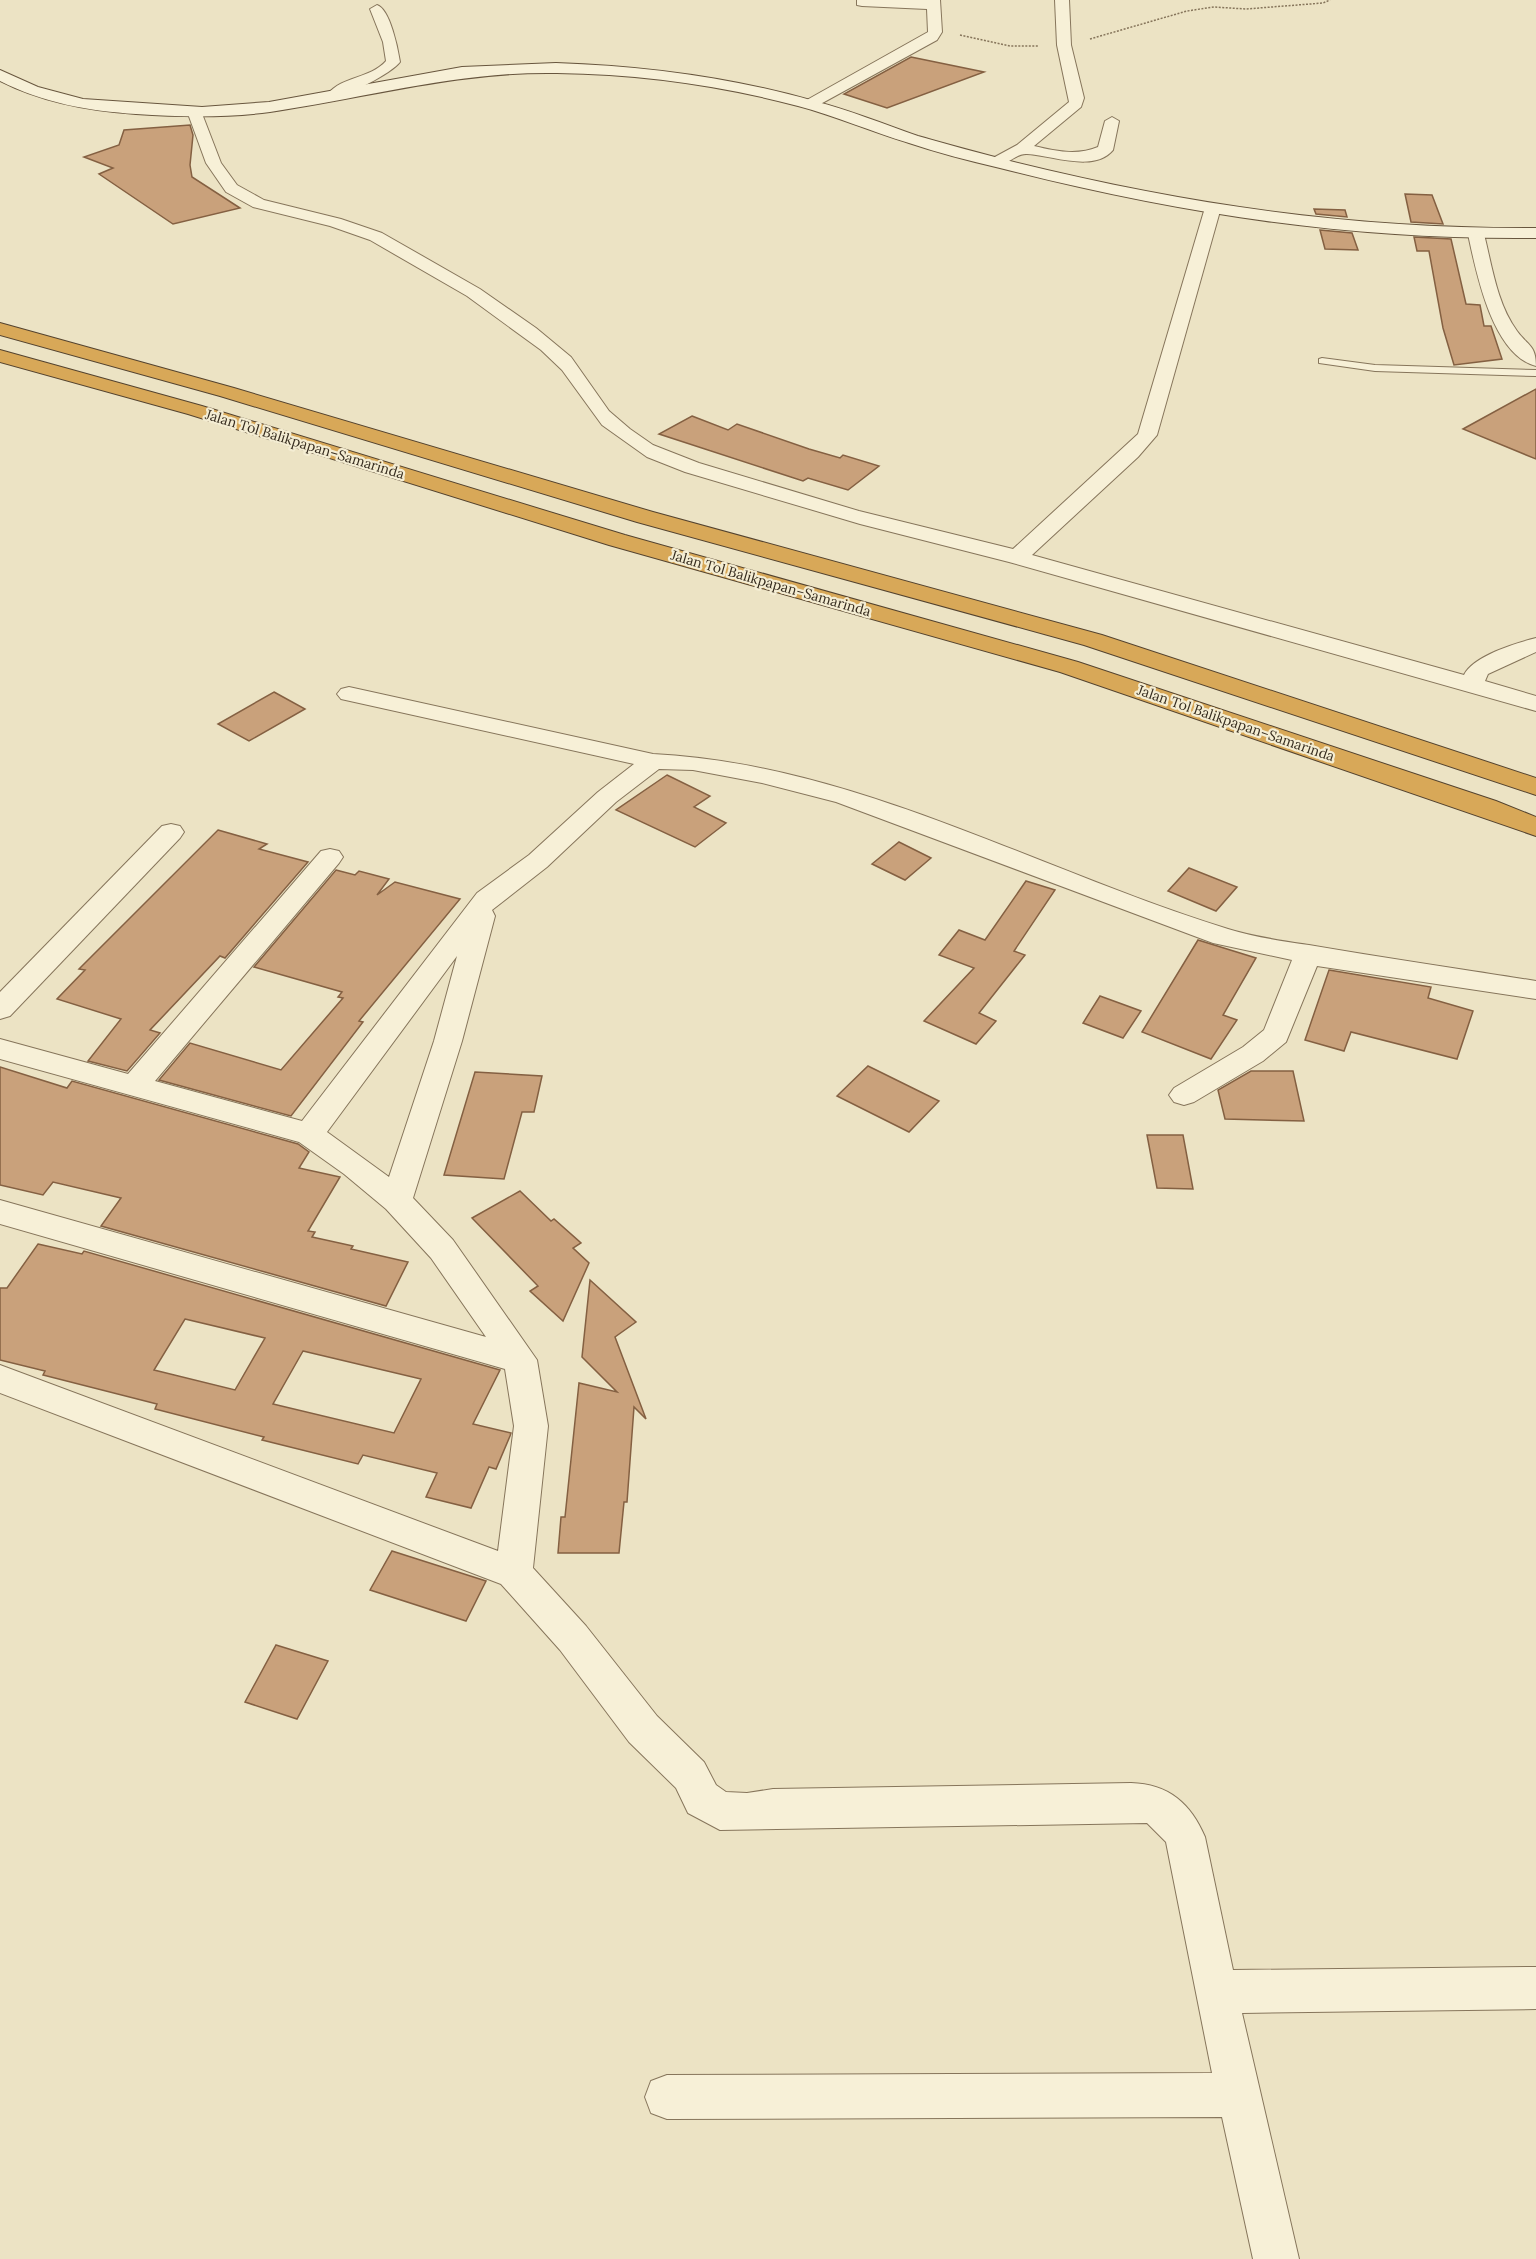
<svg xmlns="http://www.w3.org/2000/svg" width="1536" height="2259" font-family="Lora,serif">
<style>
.building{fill:#c9a17b;stroke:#846042;stroke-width:1.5;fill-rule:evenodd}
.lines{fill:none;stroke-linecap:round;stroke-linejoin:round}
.lane-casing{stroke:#86755b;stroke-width:2}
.street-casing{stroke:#86755b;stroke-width:2}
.secondary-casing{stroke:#68563e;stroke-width:2}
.highway-casing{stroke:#54432f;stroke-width:2}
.path{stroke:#86755b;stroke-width:1.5;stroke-dasharray:2 1.5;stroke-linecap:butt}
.lane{fill:#f7f0d7;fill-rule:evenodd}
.street{fill:#f7f0d7;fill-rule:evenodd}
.secondary{fill:#f7f0d7;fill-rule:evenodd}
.highway{fill:#d8a858;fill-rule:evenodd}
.labels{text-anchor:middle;stroke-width:4.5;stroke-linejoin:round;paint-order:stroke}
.far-street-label{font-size:14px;fill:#362c1f;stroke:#f4edd3}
</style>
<rect width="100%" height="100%" fill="#ece3c4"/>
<g class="building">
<polygon points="911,57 984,72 887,108 844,94"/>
<polygon points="190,125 193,135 190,165 192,177 240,208 173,224 99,174 113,168 84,157 119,145 124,130"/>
<polygon points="1405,194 1432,195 1443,224 1411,222"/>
<polygon points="1314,209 1345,210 1347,217 1316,214"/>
<polygon points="1320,230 1352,233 1358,250 1325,249"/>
<polygon points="1414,237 1451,239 1466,304 1480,305 1484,326 1491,326 1502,359 1454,365 1443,328 1429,251 1417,251"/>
<polygon points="1536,389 1536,459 1463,429"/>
<polygon points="692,416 728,430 737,424 809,449 840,458 843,455 879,466 848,490 808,478 803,481 659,434"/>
<polygon points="274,692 305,709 249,741 218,724"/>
<polygon points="667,775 710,796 694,807 726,823 695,847 616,810"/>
<polygon points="218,830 267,844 259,849 308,862 225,958 220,956 150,1030 160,1033 127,1071 88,1061 121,1019 57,999 85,970 79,969"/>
<polygon points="899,842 931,858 905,880 872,864"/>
<polygon points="1189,868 1237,887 1216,911 1168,891"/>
<polygon points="336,870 355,875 359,871 389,879 377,895 395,882 460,899 359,1021 363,1022 291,1116 159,1080 190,1043 281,1070 343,998 338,997 342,992 254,967"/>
<polygon points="1026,881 1055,890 1014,951 1025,955 979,1013 996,1021 976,1044 924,1021 974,968 939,955 959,930 985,940"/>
<polygon points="1198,940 1256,958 1223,1015 1237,1020 1211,1059 1142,1032"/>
<polygon points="1329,970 1431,987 1428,998 1473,1011 1457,1059 1351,1032 1344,1051 1305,1040"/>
<polygon points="1100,996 1141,1011 1123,1038 1083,1023"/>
<polygon points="868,1066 939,1101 909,1132 837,1096"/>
<polygon points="0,1067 67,1088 72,1081 298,1144 309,1152 299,1168 340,1177 308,1231 315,1232 312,1237 353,1246 351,1249 408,1262 386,1306 101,1226 121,1198 53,1182 43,1195 0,1185"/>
<polygon points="1251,1071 1293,1071 1304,1121 1225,1119 1218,1090"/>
<polygon points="475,1072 542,1076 534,1112 522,1112 504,1179 444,1175"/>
<polygon points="1147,1135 1183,1135 1193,1189 1157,1188"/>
<polygon points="520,1191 551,1221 554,1219 581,1243 573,1248 589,1263 563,1321 530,1291 538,1286 472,1218"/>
<path d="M38 1244 82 1254 84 1251 500 1370 473 1424 511 1433 510 1436 496 1469 489 1467 471 1508 426 1497 437 1473 363 1455 358 1464 262 1440 264 1437 155 1409 157 1404 43 1375 45 1371 0 1360V1288H7ZM185 1319 265 1338 235 1390 154 1370ZM303 1351 421 1379 394 1433 273 1404Z"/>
<polygon points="590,1280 636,1322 615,1337 646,1419 634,1407 627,1502 624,1502 619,1553 558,1553 561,1517 565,1517 579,1383 617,1392 582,1357"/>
<polygon points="392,1551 486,1581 466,1621 370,1590"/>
<polygon points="276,1645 328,1661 297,1719 245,1702"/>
</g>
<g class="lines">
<g class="lane-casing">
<polygon id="lane" points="1322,358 1375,365 1536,370 1536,376 1375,371 1319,363 1319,359"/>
</g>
<g class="street-casing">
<g id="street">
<polygon points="857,0 940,0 942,32 937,40 815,107 805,107 803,104 805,101 928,32 927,9 862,6 857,5"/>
<path d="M1055 0H1069L1071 45 1084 98 1081 107 1034 146C1055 151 1077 156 1098 147L1105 121 1112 117 1119 121 1113 150C1094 173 1051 155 1027 154 1015 153 1006 168 993 164L990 161 993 158 1017 145 1069 102 1057 45Z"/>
<path d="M377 5C390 9 398 49 400 62 392 73 341 100 330 97L328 94C342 76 370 79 386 61L383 42 370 9Z"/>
<path d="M194 107 201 111 221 163 237 185 264 200 341 219 382 233 480 289 536 328 571 357 609 411 630 429 653 445 699 463 859 511 1013 549 1138 434 1204 211 1212 206 1218 208 1220 211 1157 435 1138 457 1032 555 1464 675C1473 656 1516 643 1536 638V652L1488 674 1485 681 1536 696V711L1009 562 860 524 685 472 647 457 602 425 562 370 541 350 467 296 370 240 330 226 253 207 226 192 206 163 187 111Z"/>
<path d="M1476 229 1484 234C1492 266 1497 304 1517 331 1528 346 1536 345 1536 366 1492 355 1476 271 1468 234Z"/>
<path d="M349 687 653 754C855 764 1037 870 1228 929 1253 937 1282 941 1309 945 1384 958 1460 969 1536 981V999L1317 966 1286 1042 1263 1061 1194 1102 1184 1105 1174 1102 1169 1095 1174 1088 1243 1047 1264 1030 1292 960 1213 943 836 802 762 783 693 770 659 769 616 802 547 867 492 910 495 916 462 1041 413 1198 453 1240 537 1360 548 1426 533 1568 586 1626 657 1716 704 1762 716 1785 726 1792 747 1793 773 1789 1131 1783C1169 1784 1191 1804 1205 1837L1233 1970 1536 1967V2009L1242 2013 1299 2259H1253L1222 2117 667 2119 651 2113 645 2097 651 2081 667 2075 1212 2073 1166 1842 1147 1823 720 1830 688 1813 676 1788 629 1742 560 1650 501 1584 0 1393V1365L498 1551 514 1426 505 1369 0 1224V1200L486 1337 431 1258 386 1209 344 1174 299 1142 0 1059V1039L128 1074 321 851 330 849 339 851 343 857 339 863 155 1081 302 1121 477 893 529 855 598 792 634 764 341 699 337 694 341 689ZM457 956 434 1041 389 1177 327 1132Z"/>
<polygon points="171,824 180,826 184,832 180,838 10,1016 0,1019 0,992 162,826"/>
</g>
</g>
<g class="secondary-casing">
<path id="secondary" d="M556 63C644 66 730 77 814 101 849 110 884 124 918 136 949 145 980 153 1010 161 1187 205 1354 229 1536 228V238C1350 240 1180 214 1000 168 970 161 939 153 909 143 872 132 836 116 798 106 719 85 638 74 557 73 458 71 367 98 270 112 225 118 181 117 136 114 89 111 43 103 0 81V70L38 87 83 99 202 107 269 102 462 67Z"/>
</g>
<g class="highway-casing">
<g id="highway">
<polygon points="0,323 234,388 653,512 1102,635 1536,778 1536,795 1084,645 637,522 220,396 0,335"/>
<polygon points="0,350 202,406 625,535 1078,662 1496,801 1536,817 1536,836 1060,672 609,545 188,414 0,362"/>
</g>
</g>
<g class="path">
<polyline points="960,35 1010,46 1038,46"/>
<polyline points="1090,39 1187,11 1214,7 1246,9 1323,3 1330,0"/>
</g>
<use href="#lane" class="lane"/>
<use href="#street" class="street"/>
<use href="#secondary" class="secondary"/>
<use href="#highway" class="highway"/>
</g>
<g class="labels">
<g class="far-street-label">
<text transform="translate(305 444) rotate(17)" y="5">Jalan Tol Balikpapan–Samarinda</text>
<text transform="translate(771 583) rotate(16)" y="5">Jalan Tol Balikpapan–Samarinda</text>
<text transform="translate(1236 723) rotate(19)" y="5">Jalan Tol Balikpapan–Samarinda</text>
</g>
</g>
</svg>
